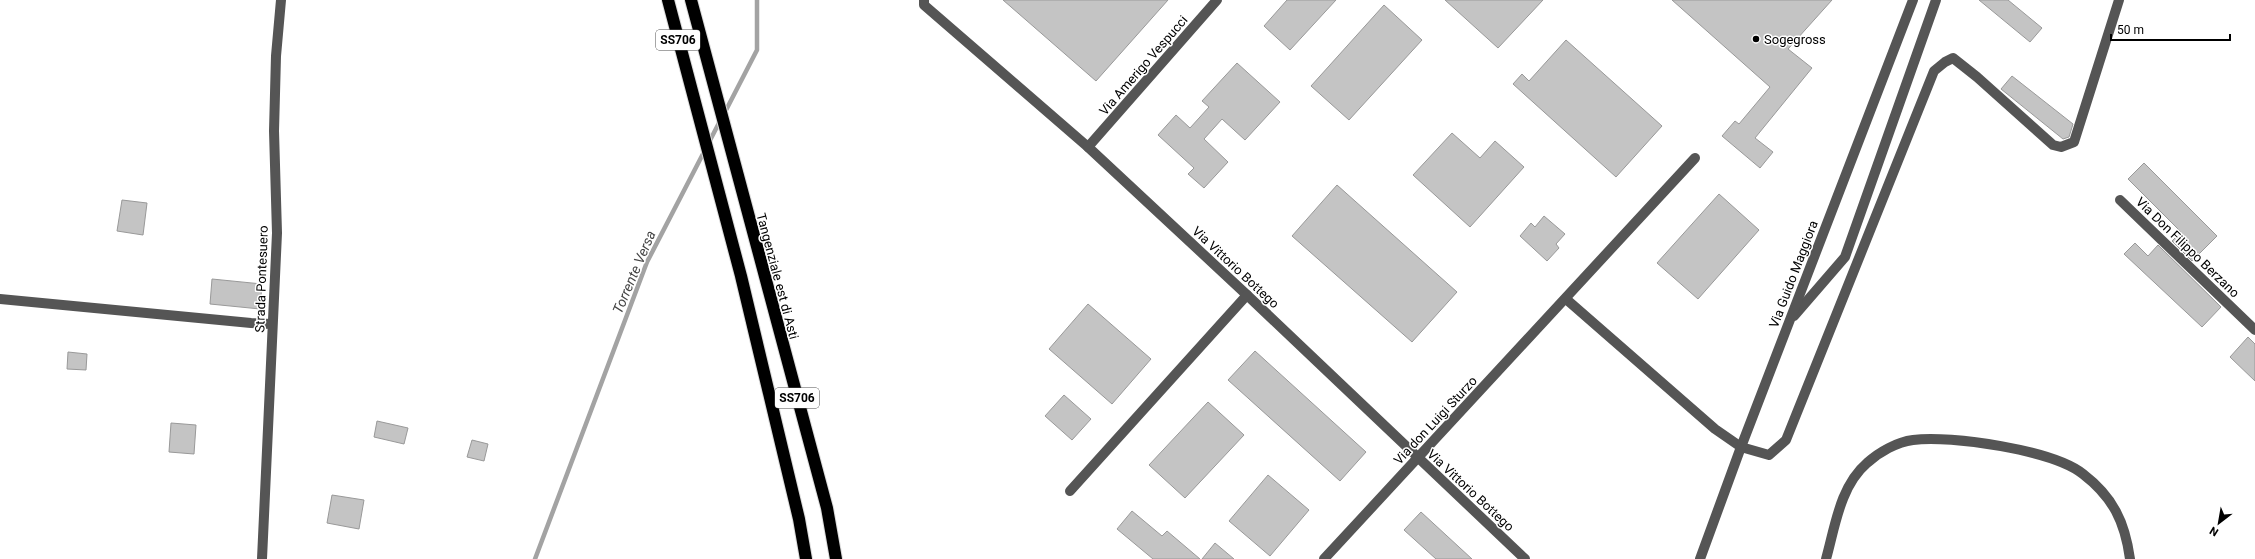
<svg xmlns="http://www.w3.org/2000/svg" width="2255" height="559" font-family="Roboto,sans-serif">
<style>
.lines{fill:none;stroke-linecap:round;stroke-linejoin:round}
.stream{stroke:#a3a3a3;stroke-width:4.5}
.building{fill:#c4c4c4;stroke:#999}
.highway-casing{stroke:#dbdbdb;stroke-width:14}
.minor{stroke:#555;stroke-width:10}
.highway{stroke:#000;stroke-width:12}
.poi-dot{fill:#000;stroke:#fff;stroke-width:1.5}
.labels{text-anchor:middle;stroke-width:3;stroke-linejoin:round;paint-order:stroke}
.shield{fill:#fff;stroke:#4c4c4c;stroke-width:1}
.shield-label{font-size:12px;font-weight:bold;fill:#000}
.poi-label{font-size:13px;fill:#000;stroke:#fff;text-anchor:start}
.street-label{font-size:13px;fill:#000;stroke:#fff}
.water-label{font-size:14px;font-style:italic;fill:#444;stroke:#fff}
</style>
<rect width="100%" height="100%" fill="#fff"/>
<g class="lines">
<g class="stream">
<polyline points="724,114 757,50 757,0"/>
<polyline points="535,559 647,262 720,121"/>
</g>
</g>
<g class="building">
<polygon points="1003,0 1168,0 1096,81"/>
<polygon points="1287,0 1336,0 1290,50 1264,26"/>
<polygon points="1445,0 1543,0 1498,48"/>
<polygon points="1672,0 1832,0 1788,49 1812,68 1755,138 1773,152 1760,168 1722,136 1735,121 1739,124 1770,87"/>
<polygon points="1979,0 2008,0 2042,28 2030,42"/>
<polygon points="1384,5 1422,40 1349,120 1311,86"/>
<polygon points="1566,40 1662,126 1616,177 1513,84 1522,74 1529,81"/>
<polygon points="1237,63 1280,102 1245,140 1222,119 1204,139 1228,162 1204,188 1188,174 1194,168 1158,135 1176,115 1190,128 1209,107 1202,101"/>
<polygon points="2012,76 2073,124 2069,137 2063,139 2001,89"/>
<polygon points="1452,133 1480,158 1495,141 1524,167 1470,227 1413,175"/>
<polygon points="2144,163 2217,236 2192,261 2172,241 2181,232 2128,179"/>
<polygon points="1337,185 1457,292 1412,342 1292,236"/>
<polygon points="1719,194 1759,230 1698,299 1657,263"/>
<polygon points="122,200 147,203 143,235 117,231"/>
<polygon points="1544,216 1565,234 1556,244 1559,248 1547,261 1520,236 1531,223 1535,227"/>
<polygon points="2135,243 2148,256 2158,245 2221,307 2202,327 2124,254"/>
<polygon points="212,279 262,284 260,309 210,304"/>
<polygon points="1088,304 1151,359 1112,404 1049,349"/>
<polygon points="2248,337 2255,344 2255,381 2230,357"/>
<polygon points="1255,351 1366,452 1340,481 1228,380"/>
<polygon points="68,352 87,354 86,370 67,369"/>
<polygon points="1064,395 1091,419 1072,440 1045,416"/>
<polygon points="1208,402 1244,435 1185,498 1149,465"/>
<polygon points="377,421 408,428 404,444 374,437"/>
<polygon points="171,423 196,425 194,454 169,452"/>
<polygon points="472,440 488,444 484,461 467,457"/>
<polygon points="1268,475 1309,510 1270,556 1229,521"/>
<polygon points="332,495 364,500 359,529 327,523"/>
<polygon points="1132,511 1162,536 1167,531 1200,559 1153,559 1117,529"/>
<polygon points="1421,512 1472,559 1436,559 1404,530"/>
<polygon points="1215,543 1234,559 1202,559"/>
</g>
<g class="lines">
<g class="highway-casing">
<g id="highway">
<polyline points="668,0 741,276 799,519 806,559"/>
<polyline points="691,0 827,508 836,559"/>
</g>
</g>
<g class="minor">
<polyline points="924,0 924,5 1088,147 1247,295 1525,559"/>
<polyline points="1088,147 1217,0"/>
<polyline points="2120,200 2255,330"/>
<polyline points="0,299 251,323 272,324"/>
<polyline points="1566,299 1715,429 1741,447 1769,455 1786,440 1934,71 1945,62 1953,58 1977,77 2053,145 2061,147 2074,142 2119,0"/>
<polyline points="1794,316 1845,257 1936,0"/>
<polyline points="1070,491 1247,295"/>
<polyline points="262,559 277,233 274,131 276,56 281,0"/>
<polyline points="1324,559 1695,158"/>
<polyline points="1700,559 1741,447 1913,0"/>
<path d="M1826 559C1835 527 1840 486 1867 463 1879 452 1897 442 1913 440 1951 435 2053 450 2083 474 2113 497 2125 522 2130 559"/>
</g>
<use href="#highway" class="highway"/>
</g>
<circle class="poi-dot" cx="1756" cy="39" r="4"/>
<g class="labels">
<g class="shield">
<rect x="656" y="30" width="44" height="20" rx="3"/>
<rect x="775" y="388" width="44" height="20" rx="3"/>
</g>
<g class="shield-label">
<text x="678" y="44">SS706</text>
<text x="797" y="402">SS706</text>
</g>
<g class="poi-label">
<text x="1764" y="44">Sogegross</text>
</g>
<g class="street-label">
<text transform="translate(1143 65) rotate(-49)" y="5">Via Amerigo Vespucci</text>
<text transform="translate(2188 247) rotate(44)" y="5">Via Don Filippo Berzano</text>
<text transform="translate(1236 267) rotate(43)" y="5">Via Vittorio Bottego</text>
<text transform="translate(1793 274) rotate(-69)" y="5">Via Guido Maggiora</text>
<text transform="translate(778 276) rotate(75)" y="5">Tangenziale est di Asti</text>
<text transform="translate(261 279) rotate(-88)" y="5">Strada Pontesuero</text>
<text transform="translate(1435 420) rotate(-47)" y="5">Via don Luigi Sturzo</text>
<text transform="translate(1471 490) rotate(43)" y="5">Via Vittorio Bottego</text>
</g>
<g class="water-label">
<text transform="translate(634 272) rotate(-67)" y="5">Torrente Versa</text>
</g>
</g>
<g transform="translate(2219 523) rotate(211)" stroke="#ffffff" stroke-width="3" paint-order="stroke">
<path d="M0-3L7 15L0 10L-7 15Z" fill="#000000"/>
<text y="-6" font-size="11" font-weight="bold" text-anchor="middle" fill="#000000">N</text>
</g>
<path d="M2111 34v6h119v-6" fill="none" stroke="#000000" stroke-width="2"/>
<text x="2117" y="34" font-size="12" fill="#000000" stroke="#ffffff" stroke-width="3" paint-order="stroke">50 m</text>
</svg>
